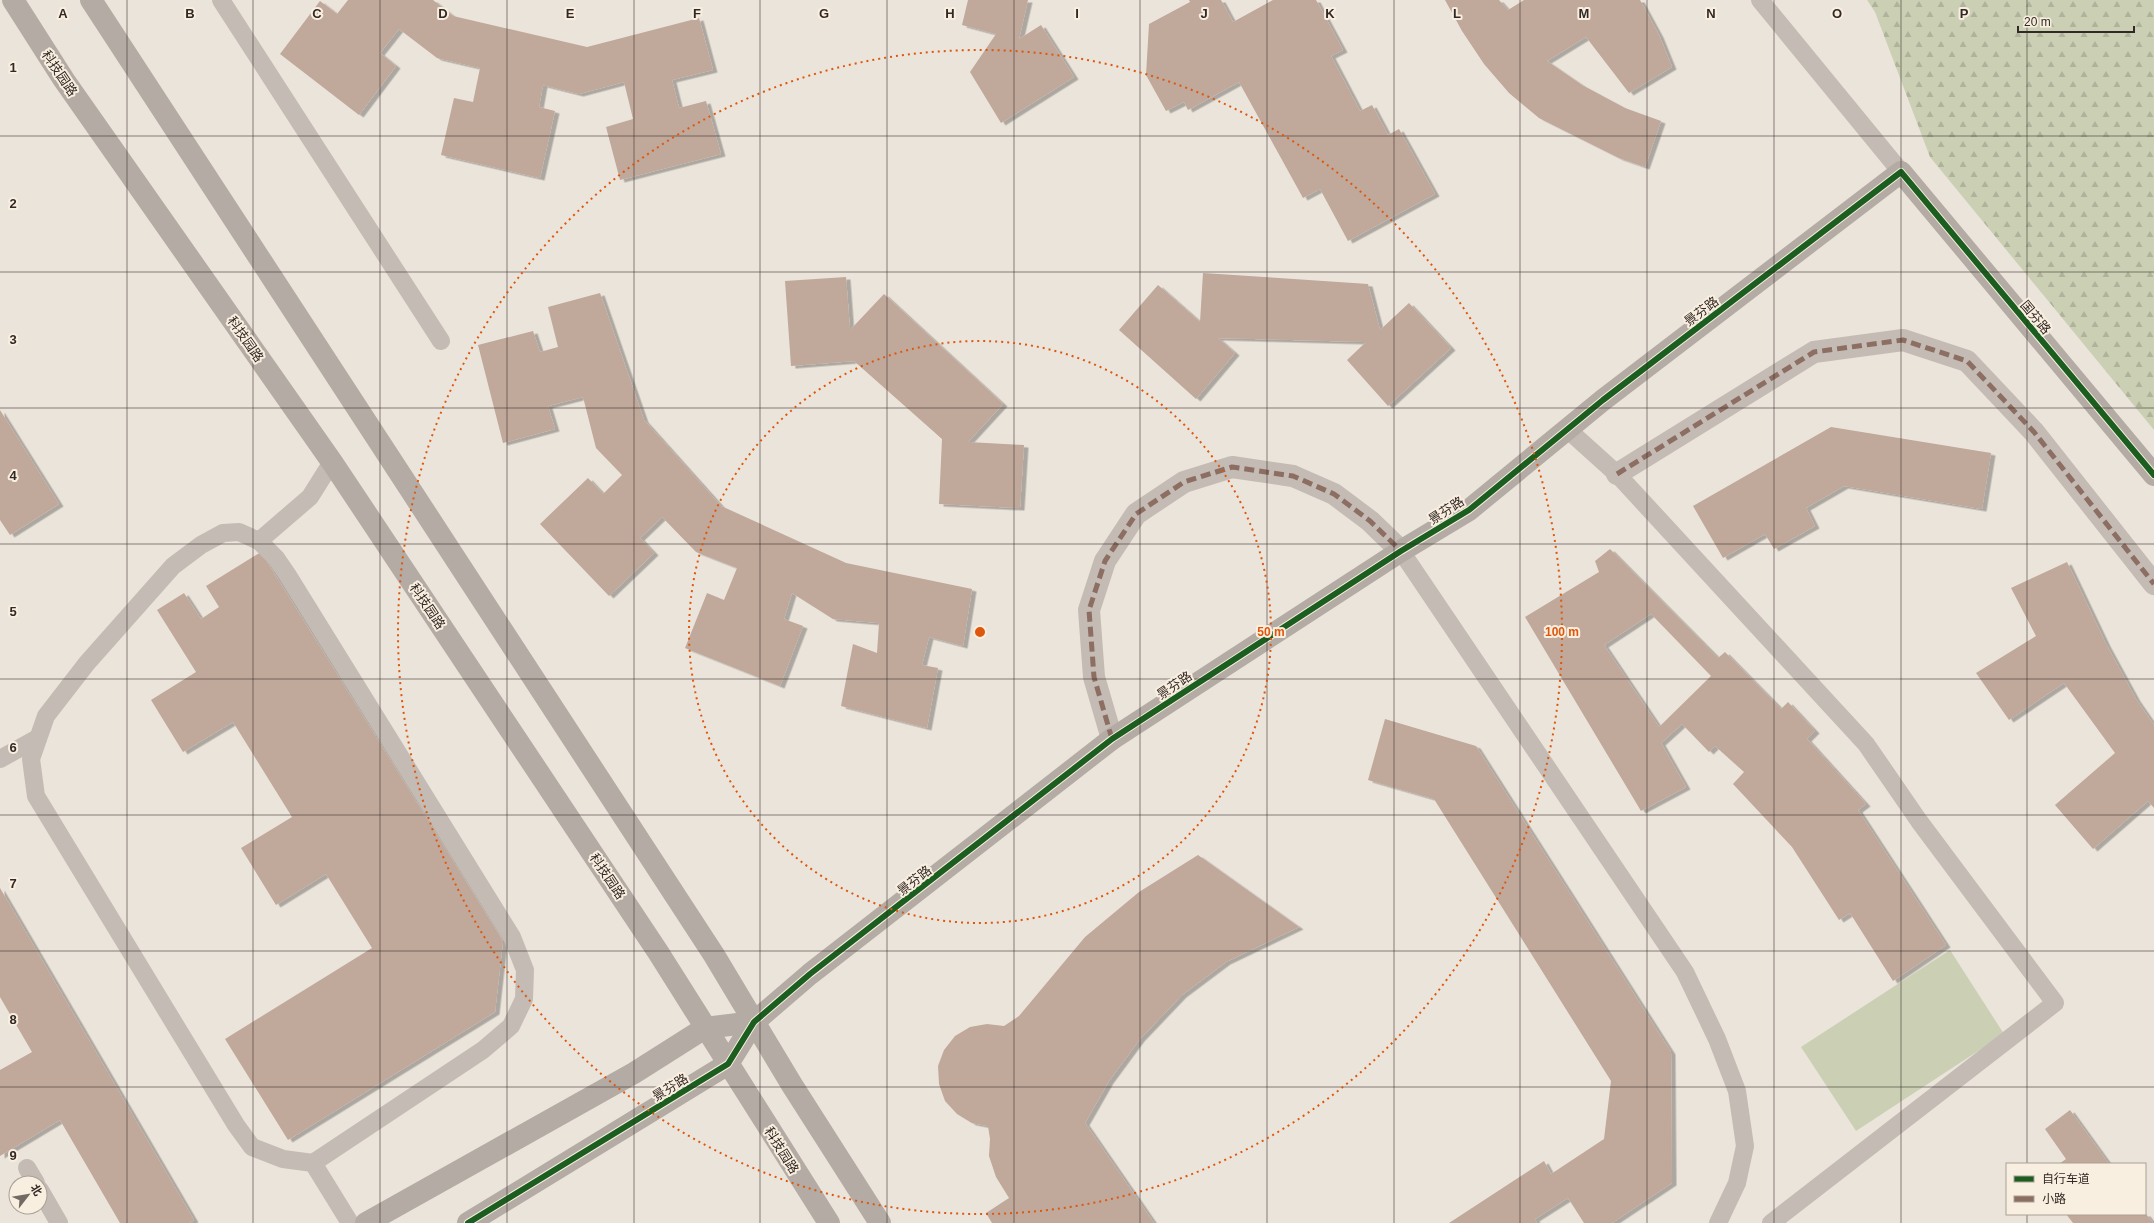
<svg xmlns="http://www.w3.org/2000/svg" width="2154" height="1223" font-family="Helvetica,'Noto Sans SC',sans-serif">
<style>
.green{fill:#cbd0b4}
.forest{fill:url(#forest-firs)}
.building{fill:#c0a89b;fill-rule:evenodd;filter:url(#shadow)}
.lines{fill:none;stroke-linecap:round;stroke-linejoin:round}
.lane{stroke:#c3bbb4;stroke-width:18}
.street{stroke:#c3bbb4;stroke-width:22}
.secondary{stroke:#b4aca4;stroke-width:22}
.quiet{stroke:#8d6e63;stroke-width:5;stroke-dasharray:10 5;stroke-linecap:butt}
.cycleway-casing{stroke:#f9efe0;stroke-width:8}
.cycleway{stroke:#1b5e20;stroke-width:6}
.grid{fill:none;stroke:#332924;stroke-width:1;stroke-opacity:0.55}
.ring{fill:none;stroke:#df570d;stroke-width:2;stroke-dasharray:2 4}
.labels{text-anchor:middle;stroke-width:4;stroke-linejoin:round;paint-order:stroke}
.street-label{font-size:13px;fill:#332924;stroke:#f9efe0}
.grid-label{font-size:13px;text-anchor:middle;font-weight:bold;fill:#332924;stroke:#f9efe0;stroke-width:4;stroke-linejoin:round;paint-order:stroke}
.centre{fill:#df570d;stroke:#f9efe0;stroke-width:2}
.ring-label{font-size:12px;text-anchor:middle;font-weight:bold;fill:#df570d;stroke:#f9efe0;stroke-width:4;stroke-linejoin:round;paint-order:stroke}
</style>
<defs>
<pattern id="forest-firs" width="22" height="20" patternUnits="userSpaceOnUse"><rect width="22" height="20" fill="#cbd0b4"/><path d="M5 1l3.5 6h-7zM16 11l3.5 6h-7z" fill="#afb39b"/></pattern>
<filter id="shadow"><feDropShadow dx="4.5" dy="2.5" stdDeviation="0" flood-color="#0004"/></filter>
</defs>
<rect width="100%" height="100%" fill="#ebe4da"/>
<polygon class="green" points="1950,950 2004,1034 1856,1131 1801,1047"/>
<polygon class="forest" points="1867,0 2154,0 2154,430 1930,157 1875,12"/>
<g class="building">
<polygon points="348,0 433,0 453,16 587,47 699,18 713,70 672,80 679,108 706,101 721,154 620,180 606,127 633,119 624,82 579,94 543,85 539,107 555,111 540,178 441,155 454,98 473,102 480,68 437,58 399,29 380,53 396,66 359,115 280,54 320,1 337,14"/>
<polygon points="968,0 1028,0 1019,39 1041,25 1074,77 1001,123 970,72 996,34 962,25"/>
<polygon points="1189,0 1221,0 1233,22 1273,0 1316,0 1343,50 1331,56 1360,111 1372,105 1388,135 1399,129 1435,194 1348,241 1320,189 1303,198 1239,82 1188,110 1184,102 1166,111 1146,75 1149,24 1190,2"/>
<polygon points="1445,0 1499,0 1508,10 1524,0 1640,0 1659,35 1672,67 1629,93 1586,37 1547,61 1582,85 1625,108 1661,121 1645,167 1619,158 1539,118 1509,93 1484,64 1462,31"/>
<polygon points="1203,273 1368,284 1380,330 1409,303 1451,348 1388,406 1347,360 1366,342 1218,338 1235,353 1196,399 1119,330 1158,285 1200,322"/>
<polygon points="846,277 850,330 884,294 1003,404 968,442 1024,445 1020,508 939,504 942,439 854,361 791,366 785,281"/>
<polygon points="600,293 644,420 721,506 846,563 972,589 963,646 929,637 922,665 938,668 927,728 841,706 853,644 877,653 879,623 833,619 792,593 784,619 803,626 780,686 685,648 707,593 724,600 737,568 696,552 662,517 640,538 654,553 609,596 540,524 588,478 603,494 622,475 596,448 583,397 548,406 555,429 503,443 478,345 533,331 540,352 558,347 548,307"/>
<polygon points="0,410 59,504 10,535 0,520"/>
<polygon points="1831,427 1991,453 1982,509 1844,486 1806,508 1815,526 1774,549 1765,534 1723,558 1693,506"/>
<path d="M1610 549 1718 658 1725 652 1781 709 1788 702 1815 731 1807 739 1866 804 1858 810 1946 945 1893 981 1850 913 1839 920 1792 847 1733 784 1744 772 1715 746 1709 752 1682 724 1661 743 1686 787 1641 811 1525 617 1599 572 1595 561ZM1651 614 1711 676 1659 727 1604 645Z"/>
<polygon points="261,552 503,941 495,1012 288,1140 225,1039 372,948 326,874 276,905 241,848 292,817 233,722 183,752 151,700 196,672 157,610 184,593 201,619 219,607 206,586"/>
<polygon points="2067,562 2106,644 2136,699 2154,725 2154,808 2148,801 2093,849 2055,805 2115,753 2064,683 2009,720 1976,673 2036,636 2011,588"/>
<polygon points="1385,719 1476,746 1671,1052 1672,1183 1612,1223 1584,1223 1568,1198 1535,1219 1537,1223 1449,1223 1544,1161 1551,1174 1604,1139 1611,1081 1434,799 1368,780"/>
<polygon points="1198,855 1299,927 1226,962 1182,995 1140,1039 1109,1081 1085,1123 1154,1223 992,1223 986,1213 1009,1198 996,1177 989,1156 990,1139 988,1126 972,1123 957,1114 945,1101 939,1084 938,1066 944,1050 955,1036 970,1027 987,1024 1004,1026 1019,1016 1085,937 1139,892"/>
<polygon points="0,888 194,1220 189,1223 120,1223 60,1120 0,1156 0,1070 32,1052 0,997"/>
<polygon points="2070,1110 2109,1164 2059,1164 2066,1159 2045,1129"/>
<polygon points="2066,1214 2146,1214 2153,1223 2073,1223"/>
</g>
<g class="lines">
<g class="lane">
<polyline points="221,0 441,341"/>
<polyline points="1760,0 1901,172"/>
<polyline points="1567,429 1617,474 1866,744 1919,821 2055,1003 1771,1223"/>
<polyline points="259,541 310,497 332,462"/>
<polyline points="1401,551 1685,972 1717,1039 1737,1091 1745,1146 1737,1183 1718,1223"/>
<polyline points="0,759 38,738"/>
<polyline points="313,1163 483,1050 511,1026 524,999 525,970 512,937 287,574 276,558 259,541 239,532 223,533 201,545 173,566 87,663 46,716 31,759 36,796 236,1125 252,1147 283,1159 313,1163 350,1223"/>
<polyline points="27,1168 36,1183"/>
<polyline points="40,1190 59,1223"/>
</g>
<g class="street">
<polyline points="1617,474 1814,352 1903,340 1967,361 2034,432 2154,584"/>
<polyline points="1112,739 1094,677 1089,610 1105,561 1136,514 1184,482 1232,467 1293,476 1334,494 1370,521 1401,551"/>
</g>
<g class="secondary">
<polyline points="13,0 64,80 332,462 658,952 829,1223"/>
<polyline points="91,0 714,955 792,1085 880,1223"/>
<polyline points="366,1223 634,1073 705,1028 754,1022"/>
<polyline points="468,1223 728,1064 754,1022 810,974 1112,739 1401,551 1469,510 1603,400 1901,172 2154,475"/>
</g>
<g class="quiet">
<polyline points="1617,474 1814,352 1903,340 1967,361 2034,432 2154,584"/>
<polyline points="1112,739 1094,677 1089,610 1105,561 1136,514 1184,482 1232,467 1293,476 1334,494 1370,521 1401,551"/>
</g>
<g class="cycleway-casing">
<polyline id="cycleway" points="468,1223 728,1064 754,1022 810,974 1112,739 1401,551 1469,510 1603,400 1901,172 2154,475"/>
</g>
<use href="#cycleway" class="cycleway"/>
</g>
<path class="grid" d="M127 0V1223M253 0V1223M380 0V1223M507 0V1223M634 0V1223M760 0V1223M887 0V1223M1014 0V1223M1140 0V1223M1267 0V1223M1394 0V1223M1520 0V1223M1647 0V1223M1774 0V1223M1901 0V1223M2027 0V1164M0 136H2154M0 272H2154M0 408H2154M0 544H2154M0 679H2154M0 815H2154M0 951H2154M0 1087H2154M2027 1214V1223"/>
<g class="ring">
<circle cx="980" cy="632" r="291"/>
<circle cx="980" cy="632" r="582"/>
</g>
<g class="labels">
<g class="street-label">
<text transform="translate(60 73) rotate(56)" y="5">科技园路</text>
<text transform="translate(1701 311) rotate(-37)" y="5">景芬路</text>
<text transform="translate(2036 317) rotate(50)" y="5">国芬路</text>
<text transform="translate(246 339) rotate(55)" y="5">科技园路</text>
<text transform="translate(1446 510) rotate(-33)" y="5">景芬路</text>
<text transform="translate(428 606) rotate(56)" y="5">科技园路</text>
<text transform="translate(1174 685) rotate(-34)" y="5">景芬路</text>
<text transform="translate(608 876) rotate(56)" y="5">科技园路</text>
<text transform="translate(914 880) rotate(-38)" y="5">景芬路</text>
<text transform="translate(670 1087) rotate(-32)" y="5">景芬路</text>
<text transform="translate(782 1150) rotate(58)" y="5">科技园路</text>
</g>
</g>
<g class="grid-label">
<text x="63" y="18">A</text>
<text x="190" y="18">B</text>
<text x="317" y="18">C</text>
<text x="443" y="18">D</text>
<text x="570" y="18">E</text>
<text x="697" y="18">F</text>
<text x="824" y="18">G</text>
<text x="950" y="18">H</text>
<text x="1077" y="18">I</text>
<text x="1204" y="18">J</text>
<text x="1330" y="18">K</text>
<text x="1457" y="18">L</text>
<text x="1584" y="18">M</text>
<text x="1711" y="18">N</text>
<text x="1837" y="18">O</text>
<text x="1964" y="18">P</text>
<text x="13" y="72">1</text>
<text x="13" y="208">2</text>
<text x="13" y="344">3</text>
<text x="13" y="480">4</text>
<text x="13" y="616">5</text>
<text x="13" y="752">6</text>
<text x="13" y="888">7</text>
<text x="13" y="1024">8</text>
<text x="13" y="1160">9</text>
</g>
<circle cx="980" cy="632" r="6" class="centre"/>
<g class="ring-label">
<text x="1271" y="636">50 m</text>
<text x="1562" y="636">100 m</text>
</g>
<rect x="2006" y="1163" width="140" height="52" fill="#f9efe0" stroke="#aaa095"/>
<rect x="2014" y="1176" width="20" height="6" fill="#1b5e20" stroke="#aaa095"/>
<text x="2042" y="1183" font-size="12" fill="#332924">自行车道</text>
<rect x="2014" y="1196" width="20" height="6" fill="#8d6e63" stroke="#aaa095"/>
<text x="2042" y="1203" font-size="12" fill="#332924">小路</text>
<g transform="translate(28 1195) rotate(59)"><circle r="19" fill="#f9efe0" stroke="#aaa095"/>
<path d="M0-3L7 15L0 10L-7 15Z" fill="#736a64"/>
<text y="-6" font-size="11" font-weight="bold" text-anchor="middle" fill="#332924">北</text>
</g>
<path d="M2018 26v6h116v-6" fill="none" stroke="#332924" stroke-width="2"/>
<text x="2024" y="26" font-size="12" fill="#332924" stroke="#f9efe0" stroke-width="3" paint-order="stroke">20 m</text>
</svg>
